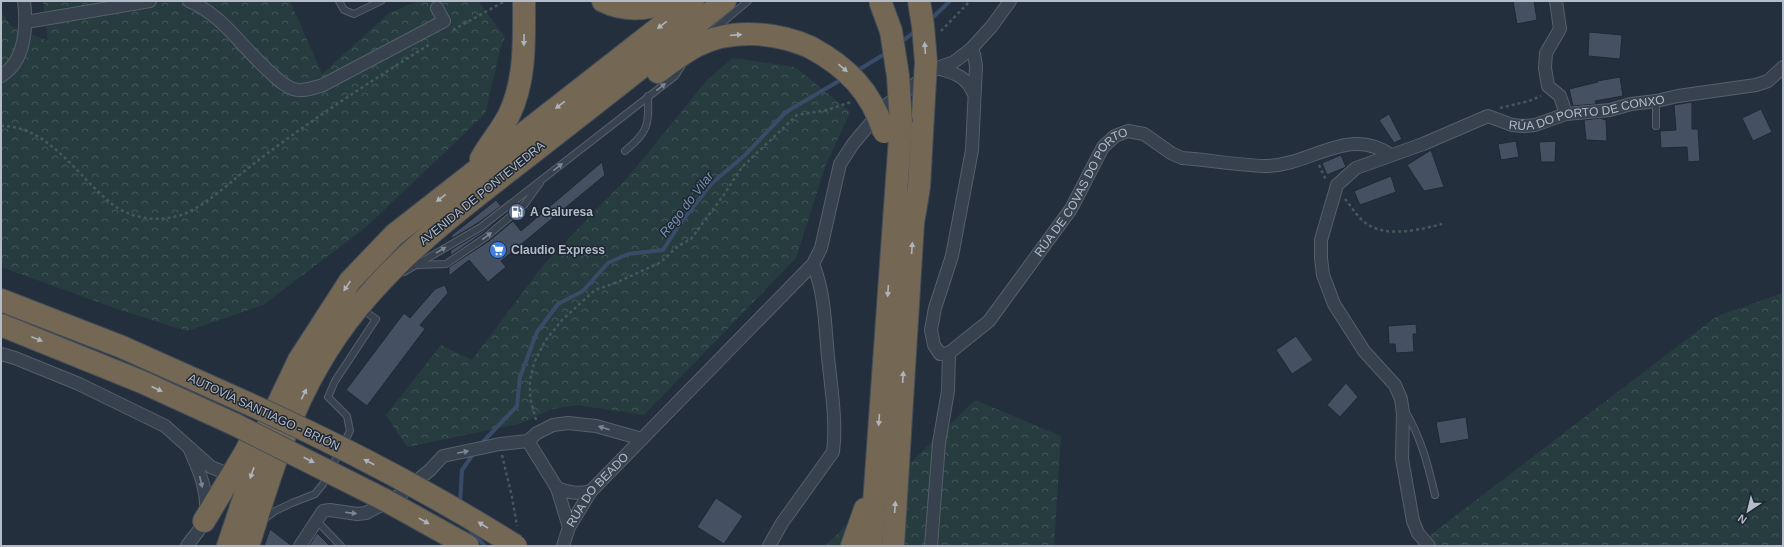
<svg xmlns="http://www.w3.org/2000/svg" width="1784" height="547" font-family="Arial,sans-serif">
<style>
.forest{fill:url(#forest-crowns)}
.lines{fill:none;stroke-linecap:round;stroke-linejoin:round}
.stream{stroke:#394c67;stroke-width:4}
.building{fill:#455162;stroke:#1f2835}
.lane-casing{stroke:#565f6c;stroke-width:8}
.street-casing{stroke:#565f6c;stroke-width:14}
.highway-casing{stroke:#434c59;stroke-width:24}
.path{stroke:#44595c;stroke-width:2.5;stroke-dasharray:3 3;stroke-linecap:butt}
.lane{stroke:#38414e;stroke-width:6}
.street{stroke:#38414e;stroke-width:12}
.highway{stroke:#746855;stroke-width:22}
.highway-bridge-casing{stroke:#434c59;stroke-width:24;stroke-linecap:butt}
.highway-bridge{stroke:#746855;stroke-width:22}
.oneway{fill:#aeb4bd}
.oneway2{fill:#7c8592}
.labels{text-anchor:middle;stroke-width:3;stroke-linejoin:round;paint-order:stroke}
.street-label{font-size:12px;fill:#b4bcc9;stroke:#1d2633}
.poi-label{font-size:12px;font-weight:bold;fill:#b4bcc9;stroke:#1d2633;text-anchor:start}
.water-label{font-size:13px;font-style:italic;fill:#7c92b1;stroke:#1d2633}
</style>
<defs>
<pattern id="forest-crowns" width="20" height="18" patternUnits="userSpaceOnUse"><rect width="20" height="18" fill="#263c3f"/><path d="M2 6a3 3 0 1 1 6 0M12 15a3 3 0 1 1 6 0" fill="none" stroke="#435659"/></pattern>
</defs>
<rect width="100%" height="100%" fill="#242f3e"/>
<g class="forest">
<polygon points="43,1 290,1 322,74 389,13 419,1 478,1 505,37 501,46 485,114 365,228 263,305 187,331 120,310 1,267 1,12 11,26 48,41"/>
<polygon points="733,58 795,67 850,112 825,167 796,258 644,415 578,405 552,409 519,424 407,447 386,415 441,345 472,360 544,264 629,176 707,80"/>
<polygon points="1783,293 1783,546 1416,546 1717,316"/>
<polygon points="975,400 1061,436 1054,546 825,546"/>
</g>
<g class="lines">
<g class="stream">
<polyline points="929,21 950,1"/>
<polyline points="900,43 917,30"/>
<polyline points="855,72 888,52"/>
<polyline points="479,446 517,406 520,377 537,332 558,304 583,291 608,263 628,254 663,250 679,225 711,184 745,155 786,112 844,78"/>
<polyline points="460,504 462,470 474,453"/>
<polyline points="469,527 471,532 485,546"/>
</g>
</g>
<g class="building">
<polygon points="1513,1 1534,1 1537,20 1517,24"/>
<polygon points="1589,32 1622,35 1620,59 1588,56"/>
<polygon points="1620,77 1623,96 1595,101 1596,104 1573,106 1569,89 1598,82 1597,81"/>
<polygon points="1692,102 1692,129 1698,129 1700,161 1688,162 1687,147 1661,148 1660,131 1676,130 1674,105"/>
<polygon points="1761,109 1772,132 1753,141 1742,118"/>
<polygon points="1389,114 1402,139 1394,143 1379,120"/>
<polygon points="1600,118 1606,120 1607,141 1586,140 1584,120"/>
<polygon points="1516,141 1519,157 1501,160 1498,144"/>
<polygon points="1556,141 1555,162 1541,162 1539,142"/>
<polygon points="1431,150 1444,187 1424,191 1407,165"/>
<polygon points="1341,155 1346,167 1327,175 1322,163"/>
<polygon points="602,162 605,175 501,261 506,267 488,282 469,260 449,276 449,267 489,241 513,221 521,231"/>
<polygon points="1391,176 1396,192 1360,205 1354,191"/>
<polygon points="496,200 501,206 478,223 451,239 452,235"/>
<polygon points="506,213 483,233 450,256 451,250 483,231"/>
<polygon points="445,285 448,293 420,325 425,329 367,406 346,390 404,313 410,318 435,289"/>
<polygon points="1416,324 1417,334 1413,334 1414,352 1396,353 1395,344 1389,344 1388,326"/>
<polygon points="1296,336 1313,360 1292,374 1276,350"/>
<polygon points="1346,383 1358,397 1340,417 1327,405"/>
<polygon points="1466,417 1469,439 1440,444 1436,422"/>
<polygon points="716,498 743,516 724,544 697,527"/>
<polygon points="270,529 292,546 264,546"/>
<polygon points="317,533 330,546 309,546"/>
</g>
<g class="lines">
<g class="lane-casing">
<g id="lane">
<polyline points="339,1 344,10 354,14 381,1"/>
<polyline points="711,32 748,1"/>
<polyline points="1656,101 1656,126"/>
<path d="M625 151C648 132 649 126 648 96"/>
<polyline points="417,265 446,264 486,237 524,205 540,183"/>
<polyline points="404,272 481,227 675,76 682,65"/>
<path d="M1405 411C1421 437 1428 465 1435 495"/>
<polyline points="263,520 275,511 292,503 315,494 323,484 350,431 347,416 328,397 335,381 376,319 361,309"/>
<polyline points="317,521 341,546"/>
</g>
</g>
<g class="street-casing">
<g id="street">
<path d="M189 1C223 15 243 49 271 73 277 79 284 86 293 89 302 92 314 88 323 85L444 21 437 8"/>
<polyline points="1556,1 1560,29 1546,53 1545,68 1548,86 1560,96 1566,114"/>
<polyline points="26,22 150,1"/>
<path d="M937 68C956 74 965 75 974 94"/>
<path d="M1 76C26 61 27 26 24 1"/>
<path id="s1" d="M949 353 989 321 1071 209 1103 147 1115 136 1128 131 1144 134 1171 153 1182 158C1209 160 1237 165 1265 166 1311 166 1347 125 1391 155"/>
<polyline points="949,353 940,354 934,345 931,330 935,308 952,256 972,150 976,66 974,54 971,49"/>
<polyline points="1,354 15,358 79,384 165,426 211,467 223,472 234,470"/>
<polyline points="528,441 557,488 569,527"/>
<path d="M557 488C569 493 578 494 591 491"/>
<path d="M187 546C192 538 202 529 204 520 211 497 199 470 190 450"/>
<polyline points="300,546 323,511 330,510 357,514 366,513 400,495 430,470 443,456 500,444 528,441 537,433 553,425 568,423 596,426 642,439"/>
<path id="s2" d="M563 546 569 527 591 491 813 264 821 248 840 164 853 144 884 107 937 68 954 62 971 49 992 26 1010 1"/>
<path d="M769 546 782 523 833 452C837 424 831 386 828 357 825 326 825 293 813 264"/>
<polyline points="931,546 939,443 948,391 949,353"/>
<path id="s3" d="M1429 546 1418 533 1413 521 1402 459 1403 413 1401 399 1395 385 1364 351 1334 304 1323 275 1321 258V240L1337 185 1356 168 1423 144 1488 116 1512 125 1523 126 1535 125 1566 114 1610 110 1631 104 1656 101 1678 96 1756 85 1768 81 1783 67"/>
</g>
</g>
<g class="highway-casing">
<g id="highway">
<path d="M603 1C625 12 648 10 671 1"/>
<path d="M658 72C670 63 683 53 696 46 732 28 775 32 810 47"/>
<path d="M481 159C489 144 501 131 509 115 526 80 524 40 524 1"/>
<polyline points="1,300 122,347 247,403"/>
<polyline points="1,325 142,382 236,425"/>
<polyline points="204,521 245,453 253,437"/>
<polyline points="228,546 269,423 299,360 350,281 394,235 693,1"/>
<path d="M248 546C268 483 286 419 320 362 370 275 451 216 528 156 594 105 660 53 725 1"/>
<polyline points="852,546 865,509"/>
<polyline points="871,546 901,123"/>
<polyline points="893,546 913,223 919,187 923,115"/>
</g>
</g>
<g class="path">
<polyline points="453,30 505,1"/>
<polyline points="941,31 970,1"/>
<polyline points="1500,108 1529,101 1541,96"/>
<path d="M1 126C48 125 79 178 112 204 132 220 163 223 186 213 202 206 215 195 229 184 244 171 260 159 276 147 326 110 378 77 430 44"/>
<polyline points="1319,165 1326,180"/>
<path d="M1345 199C1351 206 1356 215 1363 221 1383 239 1419 230 1442 224"/>
<polyline points="536,420 530,397 530,380 534,363 545,341 562,320 595,290 618,282 661,262 678,246 691,239 723,196 742,167 797,115 827,110 851,102"/>
<polyline points="502,455 512,497 517,526"/>
</g>
<use href="#lane" class="lane"/>
<use href="#street" class="street"/>
<use href="#highway" class="highway"/>
<g class="highway-bridge-casing">
<g id="highway-bridge">
<polyline points="880,1 891,31 898,76 901,123"/>
<polyline points="919,1 923,26 926,62 923,115"/>
<path d="M810 47C847 67 871 91 884 132"/>
<path d="M247 403C340 445 430 492 516 546"/>
<polyline points="236,425 385,500 468,546"/>
</g>
</g>
<use href="#highway-bridge" class="highway-bridge"/>
</g>
<defs><path id="oneway-solid" d="M-6-.8H1V-3.2L6.5 0L1 3.2V.8H-6Z"/></defs>
<g class="oneway">
<use href="#oneway-solid" transform="translate(662 25) rotate(142)"/>
<use href="#oneway-solid" transform="translate(736 35) rotate(-5)"/>
<use href="#oneway-solid" transform="translate(524 40) rotate(91)"/>
<use href="#oneway-solid" transform="translate(925 48) rotate(-94)"/>
<use href="#oneway-solid" transform="translate(843 68) rotate(40)"/>
<use href="#oneway-solid" transform="translate(560 105) rotate(142)"/>
<use href="#oneway-solid" transform="translate(441 198) rotate(142)"/>
<use href="#oneway-solid" transform="translate(912 248) rotate(-86)"/>
<use href="#oneway-solid" transform="translate(347 286) rotate(124)"/>
<use href="#oneway-solid" transform="translate(888 291) rotate(94)"/>
<use href="#oneway-solid" transform="translate(37 339) rotate(22)"/>
<use href="#oneway-solid" transform="translate(903 377) rotate(-86)"/>
<use href="#oneway-solid" transform="translate(157 389) rotate(24)"/>
<use href="#oneway-solid" transform="translate(304 394) rotate(-64)"/>
<use href="#oneway-solid" transform="translate(879 420) rotate(94)"/>
<use href="#oneway-solid" transform="translate(309 460) rotate(27)"/>
<use href="#oneway-solid" transform="translate(369 462) rotate(-152)"/>
<use href="#oneway-solid" transform="translate(252 473) rotate(109)"/>
<use href="#oneway-solid" transform="translate(895 507) rotate(-86)"/>
<use href="#oneway-solid" transform="translate(424 521) rotate(29)"/>
<use href="#oneway-solid" transform="translate(483 525) rotate(-148)"/>
</g>
<g class="oneway2">
<use href="#oneway-solid" transform="translate(661 87) rotate(-38)"/>
<use href="#oneway-solid" transform="translate(558 167) rotate(-38)"/>
<use href="#oneway-solid" transform="translate(487 236) rotate(-38)"/>
<use href="#oneway-solid" transform="translate(441 250) rotate(-31)"/>
<use href="#oneway-solid" transform="translate(604 428) rotate(-163)"/>
<use href="#oneway-solid" transform="translate(463 452) rotate(-12)"/>
<use href="#oneway-solid" transform="translate(201 482) rotate(77)"/>
<use href="#oneway-solid" transform="translate(351 513) rotate(7)"/>
</g>
<defs>
<g id="fuel-disc" transform="scale(0.9)"><circle r="9.5" fill="#5c6f8a" stroke="#1d2633"/><path d="M-5.5-6h7V0h2V4h1.3V-2.5L3-4.5l.8-.8L6-3V5H2.5V1h-1V6h-7ZM-4.2-4.7v3.2H.2V-4.7Z" fill="#fff"/></g>
<g id="supermarket-disc" transform="scale(0.9)"><circle r="9.5" fill="#3f7fe0" stroke="#1d2633"/><path d="M-6-5.5h2.5l.6 2H6L4.5 2H-2.5L-4.4-4H-6ZM-1.5 3.2a1.3 1.3 0 1 0 .1 0ZM3 3.2a1.3 1.3 0 1 0 .1 0Z" fill="#fff"/></g>
</defs>
<g fill-rule="evenodd">
<use href="#fuel-disc" x="517" y="212"/>
<use href="#supermarket-disc" x="498" y="250"/>
</g>
<g class="labels">
<g class="street-label">
<text dy="4" stroke="none"><textPath href="#s3" startOffset="663">RÚA DO PORTO DE CONXO</textPath></text>
<text transform="translate(482 193) rotate(-39)" y="4">AVENIDA DE PONTEVEDRA</text>
<text dy="4" stroke="none"><textPath href="#s1" startOffset="211">RÚA DE COVAS DO PORTO</textPath></text>
<text transform="translate(264 412) rotate(25)" y="4">AUTOVÍA SANTIAGO - BRIÓN</text>
<text dy="4" stroke="none"><textPath href="#s2" startOffset="67">RÚA DO BEADO</textPath></text>
</g>
<g class="poi-label">
<text x="530" y="216">A Galuresa</text>
<text x="511" y="254">Claudio Express</text>
</g>
<g class="water-label">
<text transform="translate(686 204) rotate(-52)" y="5">Rego do Vilar</text>
</g>
</g>
<rect width="1784" height="547" fill="none" stroke="#b4bcc9" stroke-width="4"/>
<g transform="translate(1748 511) rotate(215)" stroke="#1d2633" stroke-width="3" paint-order="stroke">
<path d="M0-3L7 15L0 10L-7 15Z" fill="#b4bcc9"/>
<text y="-6" font-size="11" font-weight="bold" text-anchor="middle" fill="#b4bcc9">N</text>
</g>
</svg>
